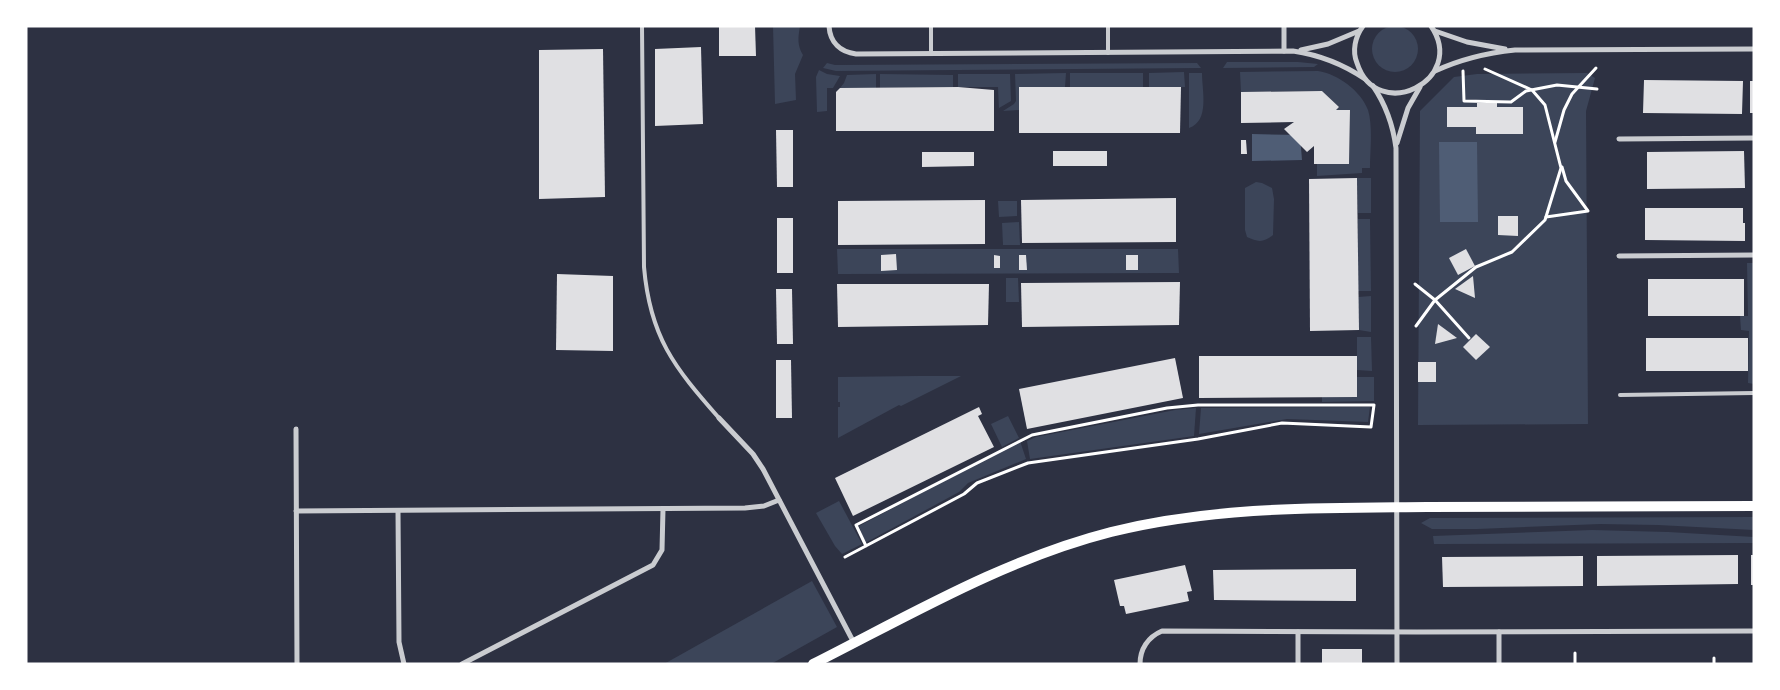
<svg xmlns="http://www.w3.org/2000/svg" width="1780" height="690" font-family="'Libre Baskerville',serif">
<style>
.green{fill:#3c4559}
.water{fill:#4f5d75}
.building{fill:#e0e0e3}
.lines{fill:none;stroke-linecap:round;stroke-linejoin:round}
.path{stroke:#fff;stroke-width:3}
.service{stroke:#caccd0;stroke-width:4}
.minor{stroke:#caccd0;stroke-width:5}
.secondary{stroke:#fff;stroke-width:10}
</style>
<rect width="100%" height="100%" fill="#2d3142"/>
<g class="green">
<circle cx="1395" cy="49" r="23"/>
<path d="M773 26H800C798 38 797 45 803 55L795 74 796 100 775 104Z"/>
<polygon points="1227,62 1298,62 1318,64 1314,67 1223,68"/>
<polygon points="827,63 835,65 1197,63 1201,68 836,71 823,68"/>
<polygon points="819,70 827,74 840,76 833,88 827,88 827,111 817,112 816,77"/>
<path d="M1318 71C1338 74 1361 91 1368 110 1373 126 1370 152 1370 168H1362V173L1317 176V164H1349L1350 110H1336L1339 107 1322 91 1241 92 1240 72Z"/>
<polygon points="1184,72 1185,87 1149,87 1149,73"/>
<polygon points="1066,73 1065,87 1019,87 1019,110 1003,111 1014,104 1016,101 1015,74"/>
<rect x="1070" y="73" width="73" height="14"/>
<path d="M1189 73H1202C1202 91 1210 121 1189 128Z"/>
<polygon points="1587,73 1595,78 1586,111 1588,424 1418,425 1420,111 1454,77 1477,74"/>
<polygon points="876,74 876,88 840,88 844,83 847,75"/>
<polygon points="880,74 953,75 953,87 880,88"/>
<polygon points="958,74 1010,74 1011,101 999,108 999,111 998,87 958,87"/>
<polygon points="1357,178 1371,178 1371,213 1358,213"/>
<path d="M1256 182 1262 183 1272 188 1274 199 1273 235C1264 243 1257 242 1247 237L1245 230V188Z"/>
<polygon points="998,201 1017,201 1017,216 999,217"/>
<polygon points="1358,219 1370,219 1371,291 1358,291"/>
<polygon points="1019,222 1020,245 1003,245 1002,223"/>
<polygon points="837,249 1178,249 1179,273 838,274"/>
<polygon points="1747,263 1754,263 1754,384 1748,383 1749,331 1741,330 1740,316 1748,316"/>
<polygon points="1006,278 1018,278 1019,302 1006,302"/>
<polygon points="1371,296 1371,332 1359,330 1358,297"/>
<polygon points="1357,337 1371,337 1372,371 1357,370"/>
<polygon points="918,376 961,376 901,406 899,405 838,438 838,407 840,407 840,402 838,402 838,377"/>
<polygon points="1357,377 1374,377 1374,401 1322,402 1322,397 1357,397"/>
<polygon points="1370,407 1368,422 1287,419 1199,434 1201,408"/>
<polygon points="1196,408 1194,436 1030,459 1027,441 1036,437 1175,410"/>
<polygon points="1008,416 1019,438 1002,447 991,424"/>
<polygon points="1020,441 1026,459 968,483 959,492 865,543 859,526"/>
<polygon points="839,501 862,544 842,554 835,546 816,513"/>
<polygon points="1754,517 1754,530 1658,525 1600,524 1477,529 1432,529 1421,523 1430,518"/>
<polygon points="1592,530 1668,532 1754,537 1754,543 1434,544 1433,536"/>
<polygon points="812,581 837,627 771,664 664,664"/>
</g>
<g class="water">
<polygon points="1252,134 1300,135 1302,160 1252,161"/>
<polygon points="1439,142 1477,142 1478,222 1440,222"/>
</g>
<g class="building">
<polygon points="719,26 755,26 756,56 719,56"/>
<polygon points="701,47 703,124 655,126 655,49"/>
<polygon points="603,49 605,197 539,199 539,50"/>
<polygon points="1644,80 1743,81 1742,114 1643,113"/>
<rect x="1750" y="81" width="4" height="32"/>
<polygon points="958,87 994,90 994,131 836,131 836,92 840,88"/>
<polygon points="1019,87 1181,87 1180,133 1019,133"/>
<polygon points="1322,91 1339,107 1336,110 1350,110 1349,164 1314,164 1314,146 1307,152 1284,129 1294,122 1241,123 1241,92"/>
<polygon points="1477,103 1497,103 1497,107 1523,107 1523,134 1476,134 1476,127 1447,127 1447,107 1477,107"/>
<polygon points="776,130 793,130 793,187 777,187"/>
<polygon points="1241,140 1246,140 1247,154 1241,154"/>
<rect x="1053" y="151" width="54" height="15"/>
<polygon points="1744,151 1745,188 1647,189 1647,152"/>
<polygon points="922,152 974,152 974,166 922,167"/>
<polygon points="1357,178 1359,330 1310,331 1309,179"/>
<polygon points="1176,198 1176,242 1022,243 1021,200"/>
<polygon points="985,200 985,244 838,245 838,201"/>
<polygon points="1645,208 1743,208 1743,223 1745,223 1745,241 1645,240"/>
<polygon points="1498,216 1518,216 1518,236 1498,235"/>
<rect x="777" y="218" width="16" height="55"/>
<polygon points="1466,249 1475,266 1458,275 1449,258"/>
<polygon points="896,254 897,270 881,271 881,255"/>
<polygon points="994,255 1000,256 1000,268 994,268"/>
<polygon points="1019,255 1026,255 1027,270 1019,270"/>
<rect x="1126" y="255" width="12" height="15"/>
<polygon points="557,274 613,276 613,351 556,350"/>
<polygon points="1473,276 1475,298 1455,289"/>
<rect x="1648" y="279" width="96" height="37"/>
<polygon points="1180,282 1179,325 1022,327 1021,283"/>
<polygon points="837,284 989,284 988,325 838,327"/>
<polygon points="776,289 792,289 793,344 777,344"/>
<polygon points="1438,324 1457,338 1435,344"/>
<polygon points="1476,334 1490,347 1476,360 1463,347"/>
<rect x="1646" y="338" width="102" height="33"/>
<polygon points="1199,356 1357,356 1357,397 1199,398"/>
<polygon points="1175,358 1183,398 1027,429 1019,389"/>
<polygon points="776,360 791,360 792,418 776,418"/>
<rect x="1418" y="362" width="18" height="20"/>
<polygon points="979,407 982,414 978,416 994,447 853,516 835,478"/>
<polygon points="1738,555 1738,584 1597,586 1597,556"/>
<rect x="1751" y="555" width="3" height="30"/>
<polygon points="1583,556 1583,586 1443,587 1442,557"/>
<polygon points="1185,565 1192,591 1187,592 1189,601 1126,614 1124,606 1120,606 1114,580"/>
<polygon points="1356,569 1356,601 1214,600 1213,570"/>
<rect x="1322" y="649" width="40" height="15"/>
</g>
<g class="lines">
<g class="path">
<polyline points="1463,71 1464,101 1511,102 1526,91 1557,85 1597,89"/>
<polyline points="1555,142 1564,110 1572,94 1596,68"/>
<polyline points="1546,217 1588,211 1566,181 1562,167"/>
<polyline points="1415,284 1435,300 1469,338"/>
<polyline points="1416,326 1435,300 1476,267 1512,252 1545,220 1561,168 1545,105 1532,90 1485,69"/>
<polyline points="845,557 964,494 977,483 1028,463 1198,439 1282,423 1371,427 1374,405 1198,405 1167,408 1032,435 856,525 866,546"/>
<polyline points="1575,664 1575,653"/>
<polyline points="1714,664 1714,658"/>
</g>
<g class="service">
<path d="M642 26 644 267C650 337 674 367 719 418"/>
<polyline points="931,26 931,54"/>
<polyline points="1108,26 1108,53"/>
<polyline points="1620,395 1754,393"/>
</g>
<g class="minor">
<path d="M829 26C830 43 841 52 856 54L1293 51C1320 55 1343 64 1365 79"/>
<polyline points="1284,26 1284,51"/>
<path d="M1363 26C1355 37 1352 51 1357 63 1377 125 1468 80 1431 26"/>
<polyline points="1435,31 1467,42 1505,49"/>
<polyline points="1301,50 1328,44 1359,31"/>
<path d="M1435 71C1461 59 1486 53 1515 50L1754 49"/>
<path d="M1373 86C1386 105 1393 125 1396 148L1397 664"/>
<polyline points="1619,139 1754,138"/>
<polyline points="1397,143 1408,108 1420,87"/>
<polyline points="1619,256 1754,255"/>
<polyline points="719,418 753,454 763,469 854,643"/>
<polyline points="296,429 297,664"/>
<polyline points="296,511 745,508 764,506 779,500"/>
<polyline points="398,511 399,642 404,664"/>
<polyline points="1298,632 1298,664"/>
<polyline points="1499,632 1499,664"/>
<polyline points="462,664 653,565 662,550 663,509"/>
<path d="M1140 664C1140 649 1148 637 1162 631L1417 632 1754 631"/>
</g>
<path class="secondary" d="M813 664C910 615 1005 559 1111 532 1217 506 1319 508 1427 507 1536 507 1645 506 1754 506"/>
</g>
<rect width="1780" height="690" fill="none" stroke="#ffffff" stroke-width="55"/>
</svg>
